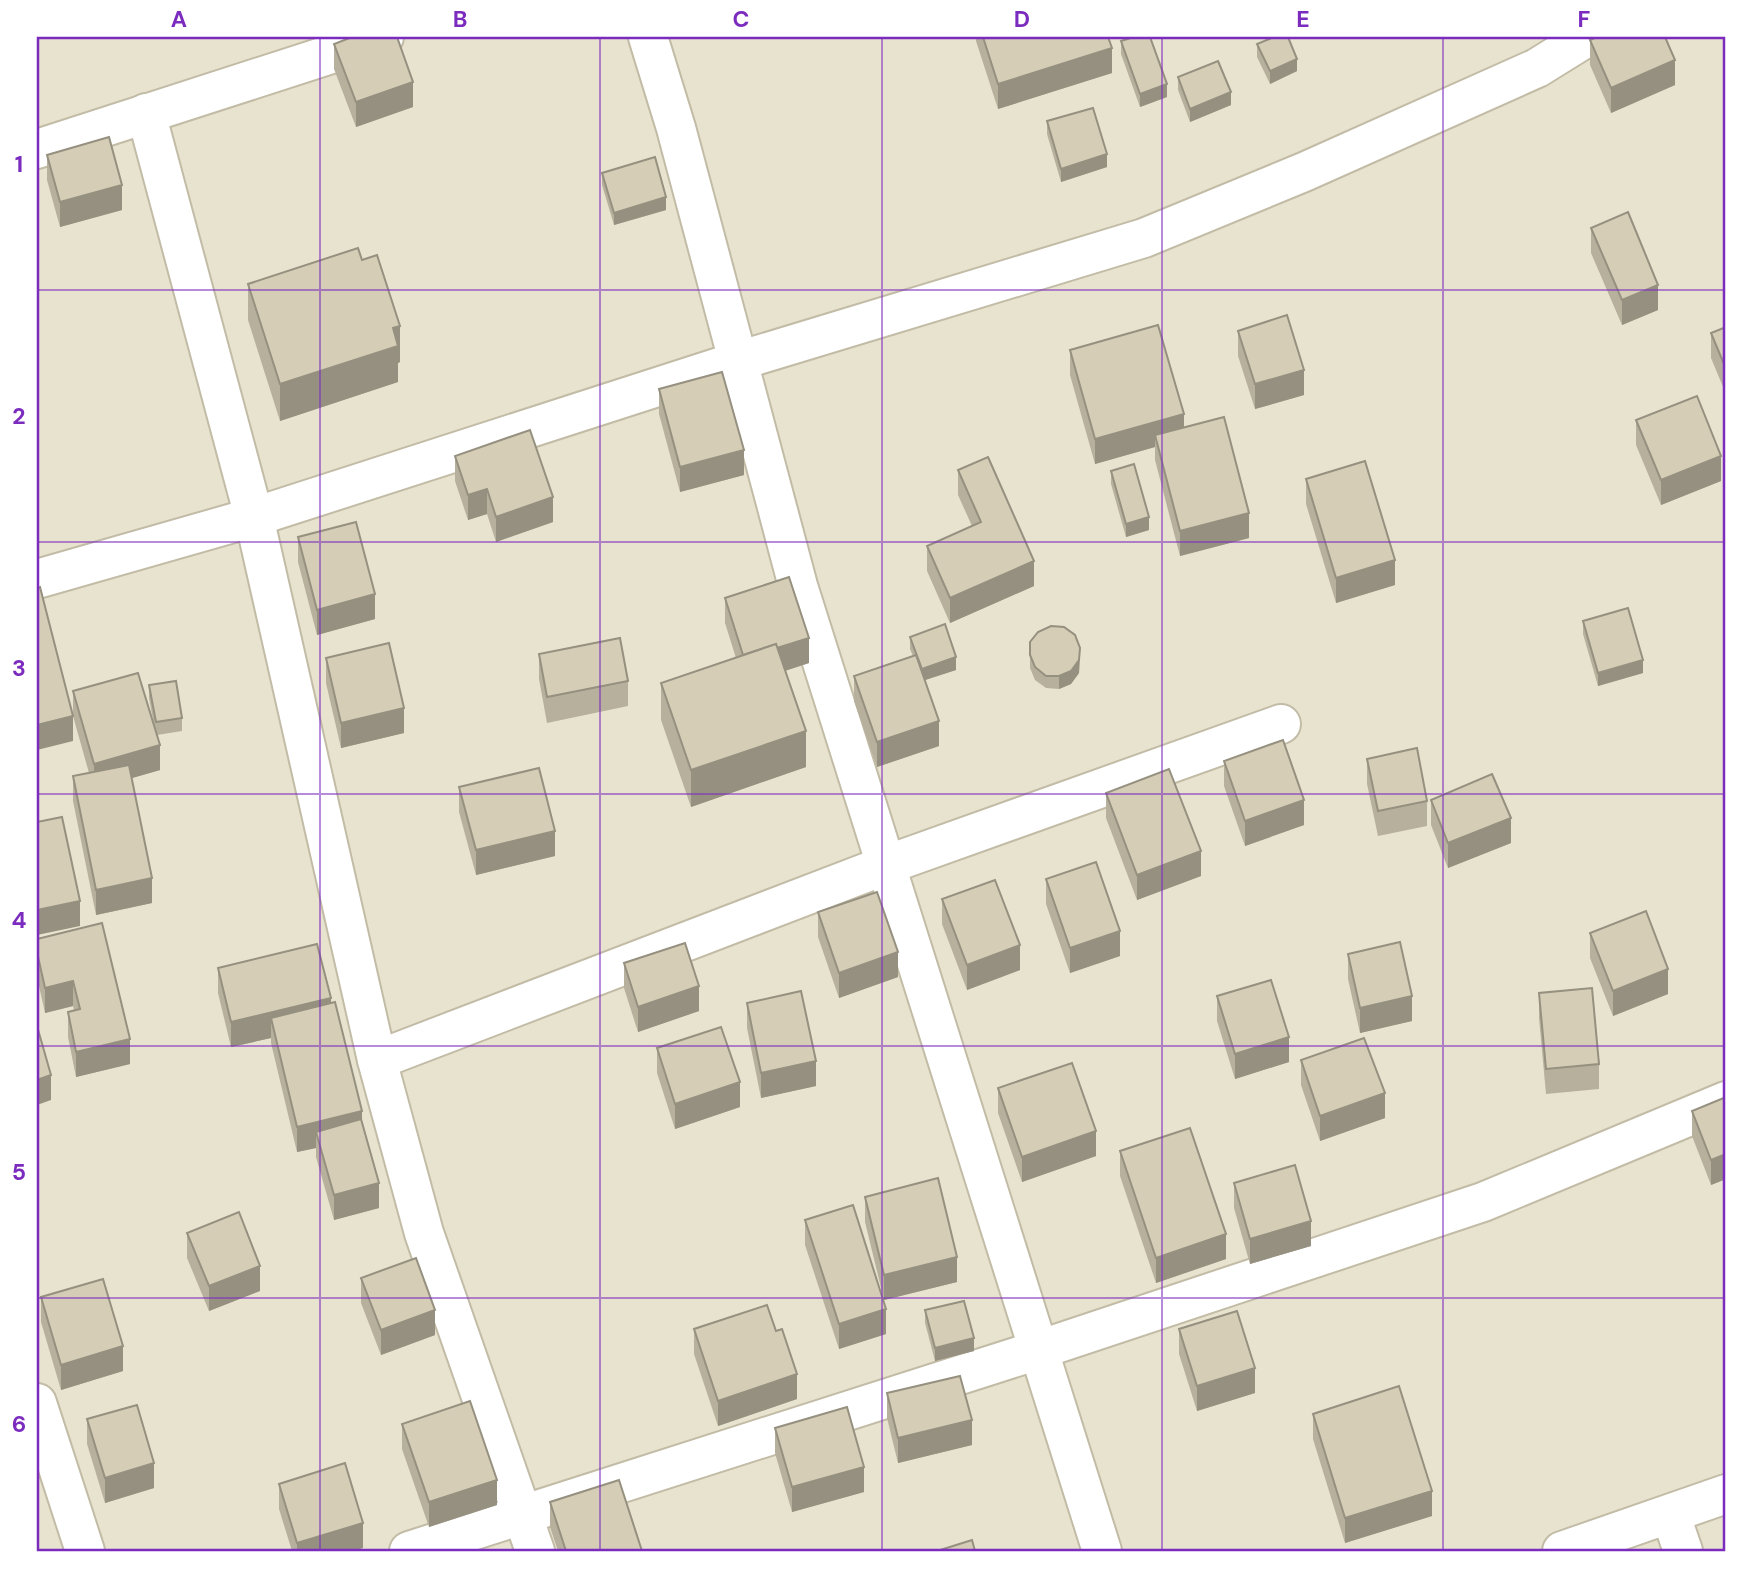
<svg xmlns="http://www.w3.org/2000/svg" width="1763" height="1588" font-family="'DM Sans',sans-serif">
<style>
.residential{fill:#e8e3cf}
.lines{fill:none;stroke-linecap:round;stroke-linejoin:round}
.street-casing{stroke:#c2bca6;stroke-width:42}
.street{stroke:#fff;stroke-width:38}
.wall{fill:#b7b09d}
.shaded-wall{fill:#95907f}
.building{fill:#d5cdb6;stroke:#95907f;stroke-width:2}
.grid{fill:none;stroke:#7b2cbf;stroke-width:2;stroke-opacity:0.55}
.neatline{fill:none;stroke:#7b2cbf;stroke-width:2.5}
.grid-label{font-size:23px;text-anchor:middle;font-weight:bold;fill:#7b2cbf}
</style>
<rect width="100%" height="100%" fill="#f3f0e2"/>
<rect class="residential" x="37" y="37" width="1689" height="1514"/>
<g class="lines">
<g class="street-casing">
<g id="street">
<polyline points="648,37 676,128 798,586 1102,1551"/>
<polyline points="146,113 254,517 377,1060 424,1233 535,1551"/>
<polyline points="37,149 384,37"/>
<polyline points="37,579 254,517 738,361 1144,238 1304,172 1537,68 1587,37"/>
<polyline points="377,1060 886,865 1281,724"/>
<polyline points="37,1403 85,1551"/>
<polyline points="1671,1516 1683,1551"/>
<polyline points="409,1551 1038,1350 1483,1202 1726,1101"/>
<polyline points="1562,1551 1726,1494"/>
</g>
</g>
<use href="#street" class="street"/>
</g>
<g class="wall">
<polygon points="976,37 1108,37 1112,73 998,109 976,41"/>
<polygon points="1131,37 1150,37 1167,97 1140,107 1121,54 1121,41 1131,38"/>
<polygon points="1590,40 1675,85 1611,113 1590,65"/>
<polygon points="334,44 413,107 356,127 334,69"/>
<polygon points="1257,44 1297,71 1270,84 1257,57"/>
<polygon points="1178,77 1231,105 1190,122 1178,90"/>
<polygon points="1047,121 1107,167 1061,182 1047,134"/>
<polygon points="47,155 122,210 60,227 47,180"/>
<polygon points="602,173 666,210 614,225 602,185"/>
<polygon points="1591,228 1658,310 1622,325 1591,253"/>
<polygon points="248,284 400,362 398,363 398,382 280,421 248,320"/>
<polygon points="1726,327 1726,394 1711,358 1711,333"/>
<polygon points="1238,331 1304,395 1255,409 1238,356"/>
<polygon points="1070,350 1184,427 1249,538 1180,556 1155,460 1155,447 1095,464 1070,375"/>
<polygon points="659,389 744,475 680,492 659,414"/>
<polygon points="1636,420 1721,481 1661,505 1636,445"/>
<polygon points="455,456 553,522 496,542 487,514 468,520 455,481"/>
<polygon points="958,470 1034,586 950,623 927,571 927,546 972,526 958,495"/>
<polygon points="1111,471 1149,530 1126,537 1111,484"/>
<polygon points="1306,479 1395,585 1336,603 1306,504"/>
<polygon points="298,537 375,619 317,635 298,562"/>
<polygon points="725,598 809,663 785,671 806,767 691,807 661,720 661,683 736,658 725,623"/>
<polygon points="1583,621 1643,673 1598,686 1583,634"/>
<polygon points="910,637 956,670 925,680 939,746 877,767 854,701 854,676 913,656 910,649"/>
<polygon points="539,654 628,681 628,706 547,723 539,679"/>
<polygon points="1030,655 1080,660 1079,673 1071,684 1059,689 1046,688 1035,680 1030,668"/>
<polygon points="326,658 404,733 341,748 326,683"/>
<polygon points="149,685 182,718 182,731 157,735 160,770 132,778 152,903 96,915 73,801 73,776 89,773 73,716 73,691 154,725 149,698"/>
<polygon points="1367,759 1427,801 1427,826 1378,836 1367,784"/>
<polygon points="1224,761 1304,825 1245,846 1224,786"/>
<polygon points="459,787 555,856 476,875 459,812"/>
<polygon points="1106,793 1201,876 1137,900 1106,818"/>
<polygon points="1431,800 1511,843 1448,868 1431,825"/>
<polygon points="1046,879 1120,956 1070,973 1046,904"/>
<polygon points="942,899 1020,970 967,990 942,924"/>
<polygon points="818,912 898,977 839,998 818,937"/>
<polygon points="102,923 130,1064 76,1077 68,1037 68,1012 74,1010 73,1006 45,1013 37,977 37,939"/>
<polygon points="1590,933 1668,994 1613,1016 1590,958"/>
<polygon points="1348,954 1412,1021 1360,1033 1348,979"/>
<polygon points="624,963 699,1011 638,1032 624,988"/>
<polygon points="218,968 331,1003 362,1124 379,1208 334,1220 316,1157 316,1148 297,1152 271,1043 271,1038 231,1047 218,993"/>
<polygon points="1539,993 1599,1064 1599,1089 1546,1094 1539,1018"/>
<polygon points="1217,996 1289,1062 1235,1079 1217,1021"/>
<polygon points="747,1003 816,1086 761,1098 747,1028"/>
<polygon points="657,1048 740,1107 675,1129 657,1073"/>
<polygon points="1301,1060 1385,1118 1320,1141 1301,1085"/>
<polygon points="998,1088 1096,1156 1022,1182 998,1113"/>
<polygon points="1726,1097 1726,1179 1711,1185 1692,1136 1692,1111"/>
<polygon points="1120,1151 1226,1259 1156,1283 1120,1176"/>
<polygon points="1234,1183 1311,1246 1250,1264 1234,1208"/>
<polygon points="865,1197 957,1282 884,1300 865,1222"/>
<polygon points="805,1220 886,1334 839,1349 805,1245"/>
<polygon points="187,1233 260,1291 209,1311 187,1258"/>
<polygon points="361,1278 435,1335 381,1355 361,1303"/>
<polygon points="41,1297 123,1371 61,1390 41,1322"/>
<polygon points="925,1310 974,1351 935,1361 925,1323"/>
<polygon points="694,1329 797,1399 718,1426 694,1354"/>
<polygon points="1179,1329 1255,1393 1197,1411 1179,1354"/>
<polygon points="887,1393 972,1445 898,1463 887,1418"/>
<polygon points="1313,1414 1432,1516 1345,1543 1313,1439"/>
<polygon points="87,1419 154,1488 105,1503 87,1444"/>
<polygon points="402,1424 497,1505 429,1527 402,1449"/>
<polygon points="775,1428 864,1492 792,1512 775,1453"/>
<polygon points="279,1484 363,1548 352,1551 292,1551 279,1509"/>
<polygon points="550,1502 642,1551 558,1551 550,1527"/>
</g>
<g class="shaded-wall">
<polygon points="1112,48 1112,73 998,109 998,84"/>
<polygon points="1297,59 1297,71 1270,84 1270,71"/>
<polygon points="1675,60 1675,85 1611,113 1611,88"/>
<polygon points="413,82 413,107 356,127 356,102"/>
<polygon points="1167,84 1167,97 1140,107 1140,94"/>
<polygon points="1231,92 1231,105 1190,122 1190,109"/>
<polygon points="1107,154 1107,167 1061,182 1061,169"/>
<polygon points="122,185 122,210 60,227 60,202"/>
<polygon points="666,197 666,210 614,225 614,213"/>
<polygon points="1658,285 1658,310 1622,325 1622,300"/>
<polygon points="400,326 400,362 398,363 398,382 280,421 280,384 393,328"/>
<polygon points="1304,370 1304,395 1255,409 1255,384"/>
<polygon points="1184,414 1184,439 1155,435 1155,447 1095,464 1095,439"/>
<polygon points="744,450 744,475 680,492 680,467"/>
<polygon points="1721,456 1721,481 1661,505 1661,480"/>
<polygon points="487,489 487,514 468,520 468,495"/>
<polygon points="553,497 553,522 496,542 496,517"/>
<polygon points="1249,513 1249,538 1180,556 1180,531"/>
<polygon points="1149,517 1149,530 1126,537 1126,524"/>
<polygon points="1395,560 1395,585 1336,603 1336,578"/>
<polygon points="1034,561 1034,586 950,623 950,598"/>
<polygon points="375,594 375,619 317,635 317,610"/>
<polygon points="809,638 809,663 744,684 744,659"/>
<polygon points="1080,648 1079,673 1071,684 1059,689 1059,676"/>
<polygon points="956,657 956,670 922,681 922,669"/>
<polygon points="1643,660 1643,673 1598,686 1598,673"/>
<polygon points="404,708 404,733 341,748 341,723"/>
<polygon points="73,716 73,741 37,750 37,725"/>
<polygon points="939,721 939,746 877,767 877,742"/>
<polygon points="806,731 806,767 691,807 691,770"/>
<polygon points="160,745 160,770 94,789 94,764"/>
<polygon points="1304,800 1304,825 1245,846 1245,821"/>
<polygon points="1511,818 1511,843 1448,868 1448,843"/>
<polygon points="555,831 555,856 476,875 476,850"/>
<polygon points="1201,851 1201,876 1137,900 1137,875"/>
<polygon points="152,878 152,903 96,915 96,890"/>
<polygon points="80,901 80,926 37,935 37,910"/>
<polygon points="1120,931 1120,956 1070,973 1070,948"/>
<polygon points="1020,945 1020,970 967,990 967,965"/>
<polygon points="898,952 898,977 839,998 839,973"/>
<polygon points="1668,969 1668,994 1613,1016 1613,991"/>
<polygon points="73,981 73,1006 45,1013 45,988"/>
<polygon points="699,986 699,1011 638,1032 638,1007"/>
<polygon points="1412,996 1412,1021 1360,1033 1360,1008"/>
<polygon points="331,998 331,1023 271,1018 271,1038 231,1047 231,1022"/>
<polygon points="1289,1037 1289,1062 1235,1079 1235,1054"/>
<polygon points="130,1039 130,1064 76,1077 76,1052"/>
<polygon points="816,1061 816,1086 761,1098 761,1073"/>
<polygon points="51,1075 51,1100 37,1105 37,1080"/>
<polygon points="740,1082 740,1107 675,1129 675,1104"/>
<polygon points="1385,1093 1385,1118 1320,1141 1320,1116"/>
<polygon points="362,1111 362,1136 316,1132 316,1148 297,1152 297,1127"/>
<polygon points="1096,1131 1096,1156 1022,1182 1022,1157"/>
<polygon points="1726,1154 1726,1179 1711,1185 1711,1160"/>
<polygon points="379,1183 379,1208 334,1220 334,1195"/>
<polygon points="1311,1221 1311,1246 1250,1264 1250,1239"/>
<polygon points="1226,1234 1226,1259 1156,1283 1156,1258"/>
<polygon points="957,1257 957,1282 884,1300 884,1275"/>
<polygon points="260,1266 260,1291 209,1311 209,1286"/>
<polygon points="886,1309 886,1334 839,1349 839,1324"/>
<polygon points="435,1310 435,1335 381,1355 381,1330"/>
<polygon points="974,1338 974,1351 935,1361 935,1348"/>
<polygon points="123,1346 123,1371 61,1390 61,1365"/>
<polygon points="1255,1368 1255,1393 1197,1411 1197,1386"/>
<polygon points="797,1374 797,1399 718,1426 718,1401"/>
<polygon points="972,1420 972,1445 898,1463 898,1438"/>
<polygon points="154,1463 154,1488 105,1503 105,1478"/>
<polygon points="864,1467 864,1492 792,1512 792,1487"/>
<polygon points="497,1480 497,1505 429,1527 429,1502"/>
<polygon points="1432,1491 1432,1516 1345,1543 1345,1518"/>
<polygon points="363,1523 363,1548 352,1551 297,1551 297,1543"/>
</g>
<g class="building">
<polygon points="352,37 397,37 413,82 356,102 334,44"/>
<polygon points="983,37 1108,37 1112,48 998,84"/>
<polygon points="1134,37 1150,37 1167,84 1140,94 1121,41"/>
<polygon points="1274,37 1288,37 1297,59 1270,71 1257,44"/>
<polygon points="1597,37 1665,37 1675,60 1611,88 1590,40"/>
<polygon points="1218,61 1231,92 1190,109 1178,77"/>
<polygon points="1093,108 1107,154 1061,169 1047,121"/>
<polygon points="109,137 122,185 60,202 47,155"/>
<polygon points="655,157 666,197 614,213 602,173"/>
<polygon points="1628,212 1658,285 1622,300 1591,228"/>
<polygon points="358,248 362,260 377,255 400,326 393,328 398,346 280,384 248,284"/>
<polygon points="1287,315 1304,370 1255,384 1238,331"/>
<polygon points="1158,325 1184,414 1095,439 1070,350"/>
<polygon points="1726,327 1726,369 1711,333"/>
<polygon points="722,372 744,450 680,467 659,389"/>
<polygon points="1697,396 1721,456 1661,480 1636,420"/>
<polygon points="1224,417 1249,513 1180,531 1155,435"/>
<polygon points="530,430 553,497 496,517 487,489 468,495 455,456"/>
<polygon points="988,457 1034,561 950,598 927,546 981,522 958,470"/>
<polygon points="1365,461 1395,560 1336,578 1306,479"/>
<polygon points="1134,464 1149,517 1126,524 1111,471"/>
<polygon points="356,522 375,594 317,610 298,537"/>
<polygon points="789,577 809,638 777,648 776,644 743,655 725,598"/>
<polygon points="40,587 73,716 37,725 37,588"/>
<polygon points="1628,608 1643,660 1598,673 1583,621"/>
<polygon points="945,624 956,657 922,669 910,637"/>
<polygon points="1051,626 1064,627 1075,635 1080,648 1079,660 1071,671 1059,676 1046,676 1035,667 1030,655 1030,642 1038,632"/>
<polygon points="620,638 628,681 547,697 539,654"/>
<polygon points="389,643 404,708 341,723 326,658"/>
<polygon points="776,644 806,731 691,770 661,683"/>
<polygon points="916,655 939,721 877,742 854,676"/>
<polygon points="138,673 160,745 94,764 73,691"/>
<polygon points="176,681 182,718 156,722 149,685"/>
<polygon points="1283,740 1304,800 1245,821 1224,761"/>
<polygon points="1417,748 1427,801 1378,811 1367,759"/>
<polygon points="129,765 152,878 96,890 73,776"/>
<polygon points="539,768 555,831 476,850 459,787"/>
<polygon points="1169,769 1201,851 1137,875 1106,793"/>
<polygon points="1492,774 1511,818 1448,843 1431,800"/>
<polygon points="62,817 80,901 37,910 37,822"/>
<polygon points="1096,862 1120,931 1070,948 1046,879"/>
<polygon points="995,880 1020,945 967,965 942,899"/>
<polygon points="877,892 898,952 839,973 818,912"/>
<polygon points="1646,911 1668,969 1613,991 1590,933"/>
<polygon points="102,923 130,1039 76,1052 68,1012 80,1009 73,981 45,988 37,952 37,939"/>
<polygon points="1400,942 1412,996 1360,1008 1348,954"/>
<polygon points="685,943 699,986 638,1007 624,963"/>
<polygon points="317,944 331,998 231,1022 218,968"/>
<polygon points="1271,980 1289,1037 1235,1054 1217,996"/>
<polygon points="1592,988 1599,1064 1546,1069 1539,993"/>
<polygon points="801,991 816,1061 761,1073 747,1003"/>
<polygon points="335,1002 362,1111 297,1127 271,1018"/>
<polygon points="37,1026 51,1075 37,1080"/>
<polygon points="721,1027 740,1082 675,1104 657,1048"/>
<polygon points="1364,1038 1385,1093 1320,1116 1301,1060"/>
<polygon points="1072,1063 1096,1131 1022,1157 998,1088"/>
<polygon points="1726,1097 1726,1154 1711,1160 1692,1111"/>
<polygon points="361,1119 379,1183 334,1195 316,1132"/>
<polygon points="1190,1128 1226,1234 1156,1258 1120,1151"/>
<polygon points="1295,1165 1311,1221 1250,1239 1234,1183"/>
<polygon points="938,1178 957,1257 884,1275 865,1197"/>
<polygon points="853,1205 886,1309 839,1324 805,1220"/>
<polygon points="239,1212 260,1266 209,1286 187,1233"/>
<polygon points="416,1258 435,1310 381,1330 361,1278"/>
<polygon points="103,1279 123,1346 61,1365 41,1297"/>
<polygon points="964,1301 974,1338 935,1348 925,1310"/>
<polygon points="767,1305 776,1331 782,1329 797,1374 718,1401 694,1329"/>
<polygon points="1237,1311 1255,1368 1197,1386 1179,1329"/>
<polygon points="960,1376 972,1420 898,1438 887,1393"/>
<polygon points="1399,1386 1432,1491 1345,1518 1313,1414"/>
<polygon points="470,1401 497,1480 429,1502 402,1424"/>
<polygon points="137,1405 154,1463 105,1478 87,1419"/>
<polygon points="847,1407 864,1467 792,1487 775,1428"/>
<polygon points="345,1463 363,1523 297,1543 279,1484"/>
<polygon points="619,1480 642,1551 566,1551 550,1502"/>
<polygon points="972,1540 975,1551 937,1551"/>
</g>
<path class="grid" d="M320 37V1551M600 37V1551M882 37V1551M1162 37V1551M1443 37V1551M37 290H1726M37 542H1726M37 794H1726M37 1046H1726M37 1298H1726"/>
<rect width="1763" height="1588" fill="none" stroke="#ffffff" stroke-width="77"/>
<rect x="38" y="38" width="1686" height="1512" class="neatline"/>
<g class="grid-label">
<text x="179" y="27">A</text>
<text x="460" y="27">B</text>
<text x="741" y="27">C</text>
<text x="1022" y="27">D</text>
<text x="1303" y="27">E</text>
<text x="1584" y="27">F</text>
<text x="19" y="172">1</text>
<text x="19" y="424">2</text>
<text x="19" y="676">3</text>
<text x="19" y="928">4</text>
<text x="19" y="1180">5</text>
<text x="19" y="1432">6</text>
</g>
</svg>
